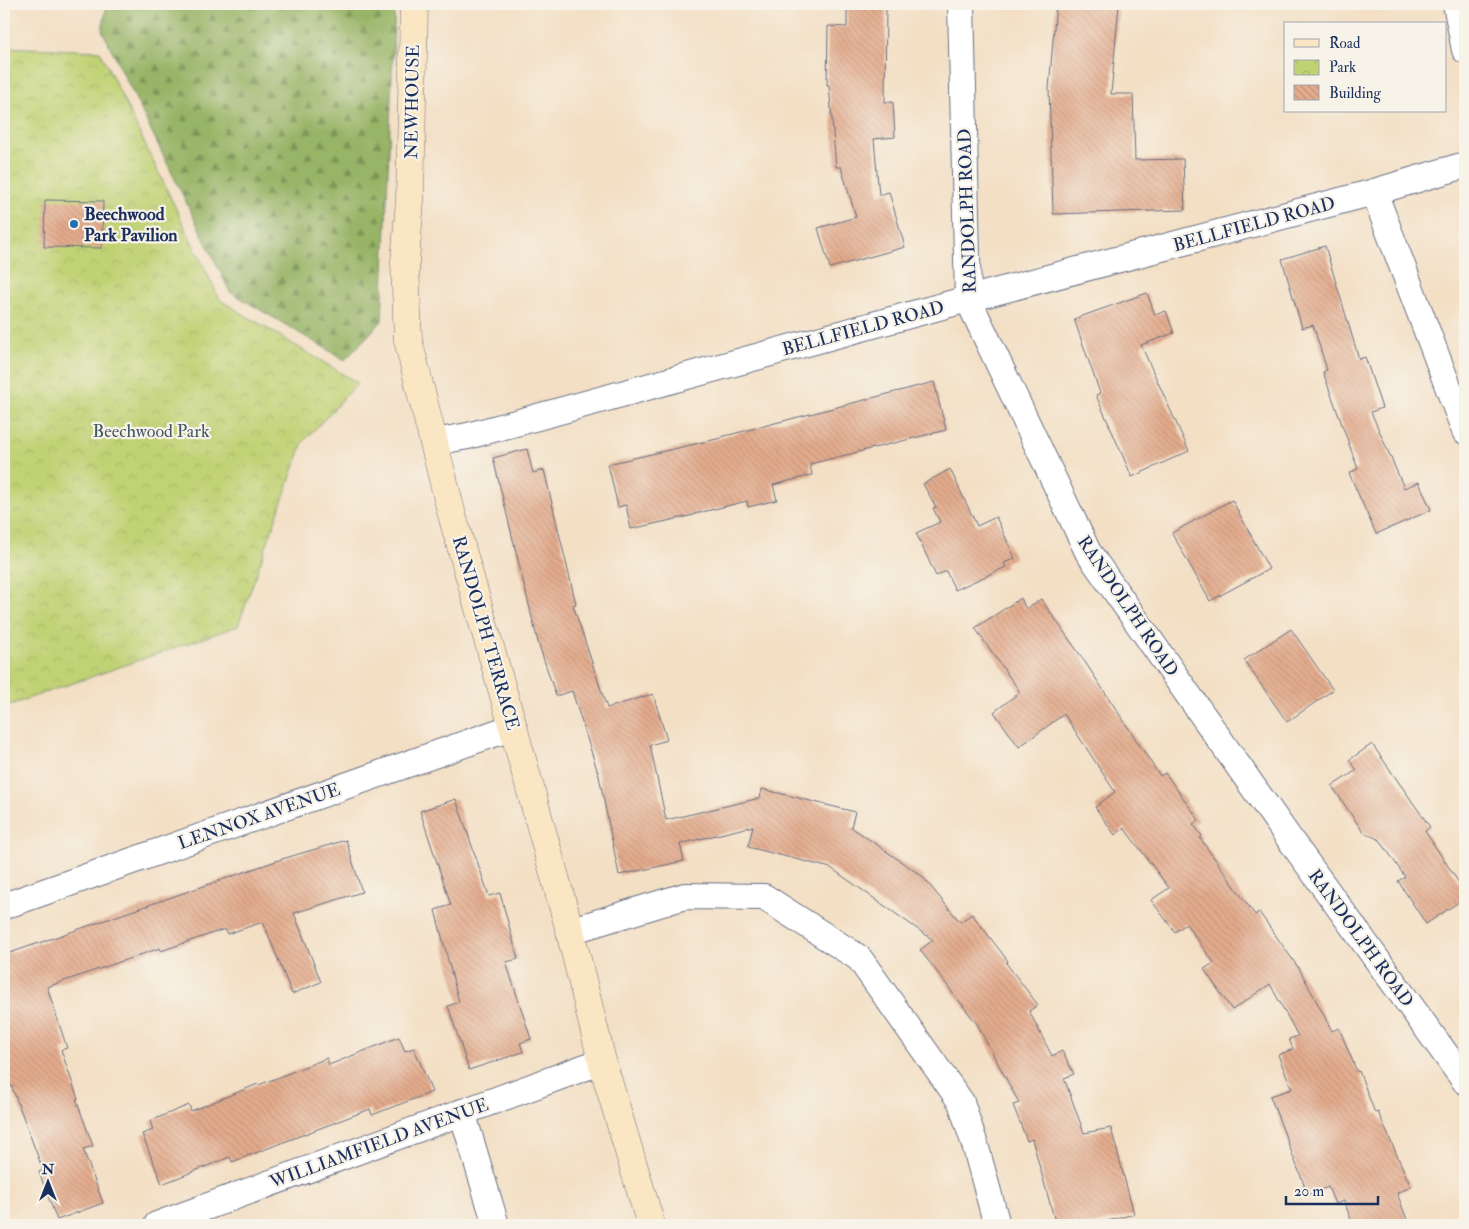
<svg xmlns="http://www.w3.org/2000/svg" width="1469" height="1229" font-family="'IM FELL Double Pica',serif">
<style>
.forest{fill:url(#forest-firs);stroke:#5a7262}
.park{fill:url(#park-crowns);stroke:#6e806a}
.building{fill:url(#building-back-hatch)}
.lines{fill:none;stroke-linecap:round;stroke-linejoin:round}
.street-casing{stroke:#676d82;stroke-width:28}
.secondary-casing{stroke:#676d82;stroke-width:29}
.street{stroke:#fff;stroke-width:26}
.secondary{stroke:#fbe6c4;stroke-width:28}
.poi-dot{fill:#1f6fb2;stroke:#f7f3e8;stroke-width:2}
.labels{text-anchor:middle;stroke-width:4.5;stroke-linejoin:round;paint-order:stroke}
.street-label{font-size:18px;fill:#1b2f5e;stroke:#f7f3e8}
.poi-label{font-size:18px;font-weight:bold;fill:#1b2f5e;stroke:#f7f3e8;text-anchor:start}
.park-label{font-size:18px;fill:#445864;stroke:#f7f3e8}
</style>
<defs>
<pattern id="forest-firs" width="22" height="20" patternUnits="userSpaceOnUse" patternTransform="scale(1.25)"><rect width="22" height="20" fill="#98b466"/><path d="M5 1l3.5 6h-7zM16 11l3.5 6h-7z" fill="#7b9357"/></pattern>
<pattern id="park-crowns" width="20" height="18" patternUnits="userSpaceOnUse" patternTransform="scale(1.25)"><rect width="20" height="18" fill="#c1d275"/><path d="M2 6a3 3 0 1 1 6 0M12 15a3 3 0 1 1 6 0" fill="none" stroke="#a5b568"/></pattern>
<pattern id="building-back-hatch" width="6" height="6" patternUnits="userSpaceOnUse" patternTransform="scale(1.25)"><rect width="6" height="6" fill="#e3ab8c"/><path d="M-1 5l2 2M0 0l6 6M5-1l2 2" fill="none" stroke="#c2937b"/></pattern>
</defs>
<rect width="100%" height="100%" fill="#f7f3e8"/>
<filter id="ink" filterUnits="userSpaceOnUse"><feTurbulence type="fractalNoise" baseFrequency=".02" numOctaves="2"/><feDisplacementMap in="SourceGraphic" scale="10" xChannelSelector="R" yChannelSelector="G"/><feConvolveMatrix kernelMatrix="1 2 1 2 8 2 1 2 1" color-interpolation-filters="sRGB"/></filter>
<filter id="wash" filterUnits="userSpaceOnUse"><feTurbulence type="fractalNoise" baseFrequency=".0096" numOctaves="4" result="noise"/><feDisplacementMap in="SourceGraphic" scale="20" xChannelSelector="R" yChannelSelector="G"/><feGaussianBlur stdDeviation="1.12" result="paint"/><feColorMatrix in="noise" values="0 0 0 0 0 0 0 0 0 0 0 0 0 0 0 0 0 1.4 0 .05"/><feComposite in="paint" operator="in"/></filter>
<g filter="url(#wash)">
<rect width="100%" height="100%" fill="#f3dfc4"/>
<polygon class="forest" points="107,4 395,4 382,321 345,360 230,292 102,30"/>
<polygon class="park" points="4,47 100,51 220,300 358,383 303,442 238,626 4,707"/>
<g id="blocks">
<g class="building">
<polygon points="847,4 886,4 885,102 893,102 895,137 874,139 879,195 889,192 905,247 830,268 818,228 856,217 841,167 836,167 829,85 827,85 828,26 847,27"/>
<polygon points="1056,4 1119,4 1111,94 1133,94 1135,160 1183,159 1185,210 1053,214 1049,89"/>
<polygon points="45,200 103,201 102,248 44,247"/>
<polygon points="1325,246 1359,359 1365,357 1382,408 1371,412 1404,488 1419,482 1431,510 1376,534 1349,473 1358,469 1323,372 1327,370 1313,325 1302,328 1282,259"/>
<polygon points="1147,293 1155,315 1166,311 1174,333 1141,345 1189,451 1132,477 1096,395 1100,393 1074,319"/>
<polygon points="934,382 946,430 810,464 812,475 773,485 777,500 748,507 747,501 694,514 694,515 631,529 626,505 618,507 608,464 721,438 721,437"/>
<polygon points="527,449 533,473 544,470 576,604 573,605 607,708 653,694 667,740 650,745 666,820 760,798 762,789 855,812 851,827 922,876 960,922 972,914 1008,961 1006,963 1038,1005 1029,1011 1052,1056 1062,1051 1074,1074 1064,1078 1084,1133 1111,1128 1134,1214 1093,1225 1056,1225 1032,1139 1027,1141 1013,1105 1019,1103 977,1024 920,950 933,940 831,868 748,847 753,826 680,844 684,861 619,875 599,776 572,691 556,696 538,642 493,458"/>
<polygon points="950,469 977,526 996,517 1015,558 1004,563 1006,567 955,590 946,571 936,576 916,533 940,522 933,508 936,507 923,484"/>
<polygon points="1232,500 1269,569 1210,601 1172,533"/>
<polygon points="1021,598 1026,609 1041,599 1083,659 1160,776 1165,773 1199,820 1193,824 1202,836 1200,838 1255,915 1259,912 1300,970 1332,1031 1339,1028 1357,1072 1359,1071 1375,1113 1378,1112 1411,1187 1397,1193 1409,1225 1353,1225 1344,1201 1335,1204 1328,1187 1308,1195 1270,1096 1292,1089 1278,1055 1293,1049 1289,1039 1298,1036 1270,984 1232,1010 1204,969 1214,963 1186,924 1175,932 1151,900 1169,888 1124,828 1115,835 1095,807 1115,792 1064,714 1019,747 994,712 1020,692 975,628"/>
<polygon points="1291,629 1333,690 1287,722 1244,660"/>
<polygon points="1372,744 1430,827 1425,831 1465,892 1465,898 1426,924 1398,881 1405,877 1380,840 1363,832 1332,786 1357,770 1349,760"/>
<polygon points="456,799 489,896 500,893 518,959 506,962 531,1039 520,1043 523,1052 469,1070 448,1006 459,1002 435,910 451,905 420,811"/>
<polygon points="346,840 362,892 294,913 321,982 292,994 263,922 227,934 225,929 161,951 160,948 47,987 67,1048 61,1050 78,1099 76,1099 93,1146 83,1149 103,1203 57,1220 39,1172 43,1170 4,1066 4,955 282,859"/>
<polygon points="399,1037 405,1051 414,1048 432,1092 372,1115 370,1109 232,1162 230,1157 162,1184 142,1134 153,1130 150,1121 189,1105 191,1111 258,1084 259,1085 327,1058 329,1065"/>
</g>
</g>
</g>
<g filter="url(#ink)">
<use href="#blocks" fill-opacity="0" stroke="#676d82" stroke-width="1"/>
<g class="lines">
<g class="street-casing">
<g id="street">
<polyline points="961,4 968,299 1088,552 1291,841 1465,1081"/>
<polyline points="1456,4 1465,50"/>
<polyline points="1374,192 1465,431"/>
<polyline points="434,442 468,436 968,299 1374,192 1465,165"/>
<polyline points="4,906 513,727"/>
<polyline points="570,931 685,896 764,897 859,958 961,1102 976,1148 997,1225"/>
<polyline points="462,1112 496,1225"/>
<polyline points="157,1225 602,1061"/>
</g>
</g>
<g class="secondary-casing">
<polyline id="secondary" points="414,4 410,200 405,262 408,340 452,515 513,727 570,931 602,1061 651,1225"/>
</g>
<use href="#street" class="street"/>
<use href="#secondary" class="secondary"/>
</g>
</g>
<circle class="poi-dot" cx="74" cy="224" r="5"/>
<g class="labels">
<g class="street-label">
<text transform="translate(412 102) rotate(-89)" y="6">NEWHOUSE</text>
<text transform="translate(967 211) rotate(-92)" y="6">RANDOLPH ROAD</text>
<text transform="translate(1254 224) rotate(-15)" y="6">BELLFIELD ROAD</text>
<text transform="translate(863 328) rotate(-15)" y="6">BELLFIELD ROAD</text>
<text transform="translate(1128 606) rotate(56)" y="6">RANDOLPH ROAD</text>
<text transform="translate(486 633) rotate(74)" y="6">RANDOLPH TERRACE</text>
<text transform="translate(259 816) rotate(-19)" y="6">LENNOX AVENUE</text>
<text transform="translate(1361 938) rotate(54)" y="6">RANDOLPH ROAD</text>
<text transform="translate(379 1143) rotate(-20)" y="6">WILLIAMFIELD AVENUE</text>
</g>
<g class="poi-label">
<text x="84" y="220">Beechwood<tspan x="84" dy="21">Park Pavilion</tspan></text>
</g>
<g class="park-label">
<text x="151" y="437">Beechwood Park</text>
</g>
</g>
<rect width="1469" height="1229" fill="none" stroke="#f7f3e8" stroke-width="20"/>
<rect x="1284" y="22" width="162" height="90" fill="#f7f3e8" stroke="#9fa5b1"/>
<rect x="1294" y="39" width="25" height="8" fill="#fbe6c4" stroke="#9fa5b1"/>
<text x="1329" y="48" font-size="15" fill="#1b2f5e">Road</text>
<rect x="1294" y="60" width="25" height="15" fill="url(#park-crowns)" stroke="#9fa5b1"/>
<text x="1329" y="72" font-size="15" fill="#1b2f5e">Park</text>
<rect x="1294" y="85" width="25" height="15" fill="url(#building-back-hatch)" stroke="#9fa5b1"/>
<text x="1329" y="98" font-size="15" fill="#1b2f5e">Building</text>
<g transform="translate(48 1182)" stroke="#f7f3e8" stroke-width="4" paint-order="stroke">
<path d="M0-4L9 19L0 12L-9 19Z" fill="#1b2f5e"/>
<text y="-8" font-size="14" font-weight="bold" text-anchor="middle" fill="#1b2f5e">N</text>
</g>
<path d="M1286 1196v8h92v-8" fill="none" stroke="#1b2f5e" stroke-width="2.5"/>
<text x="1294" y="1196" font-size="15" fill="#1b2f5e" stroke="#f7f3e8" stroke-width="4" paint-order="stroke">20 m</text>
</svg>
